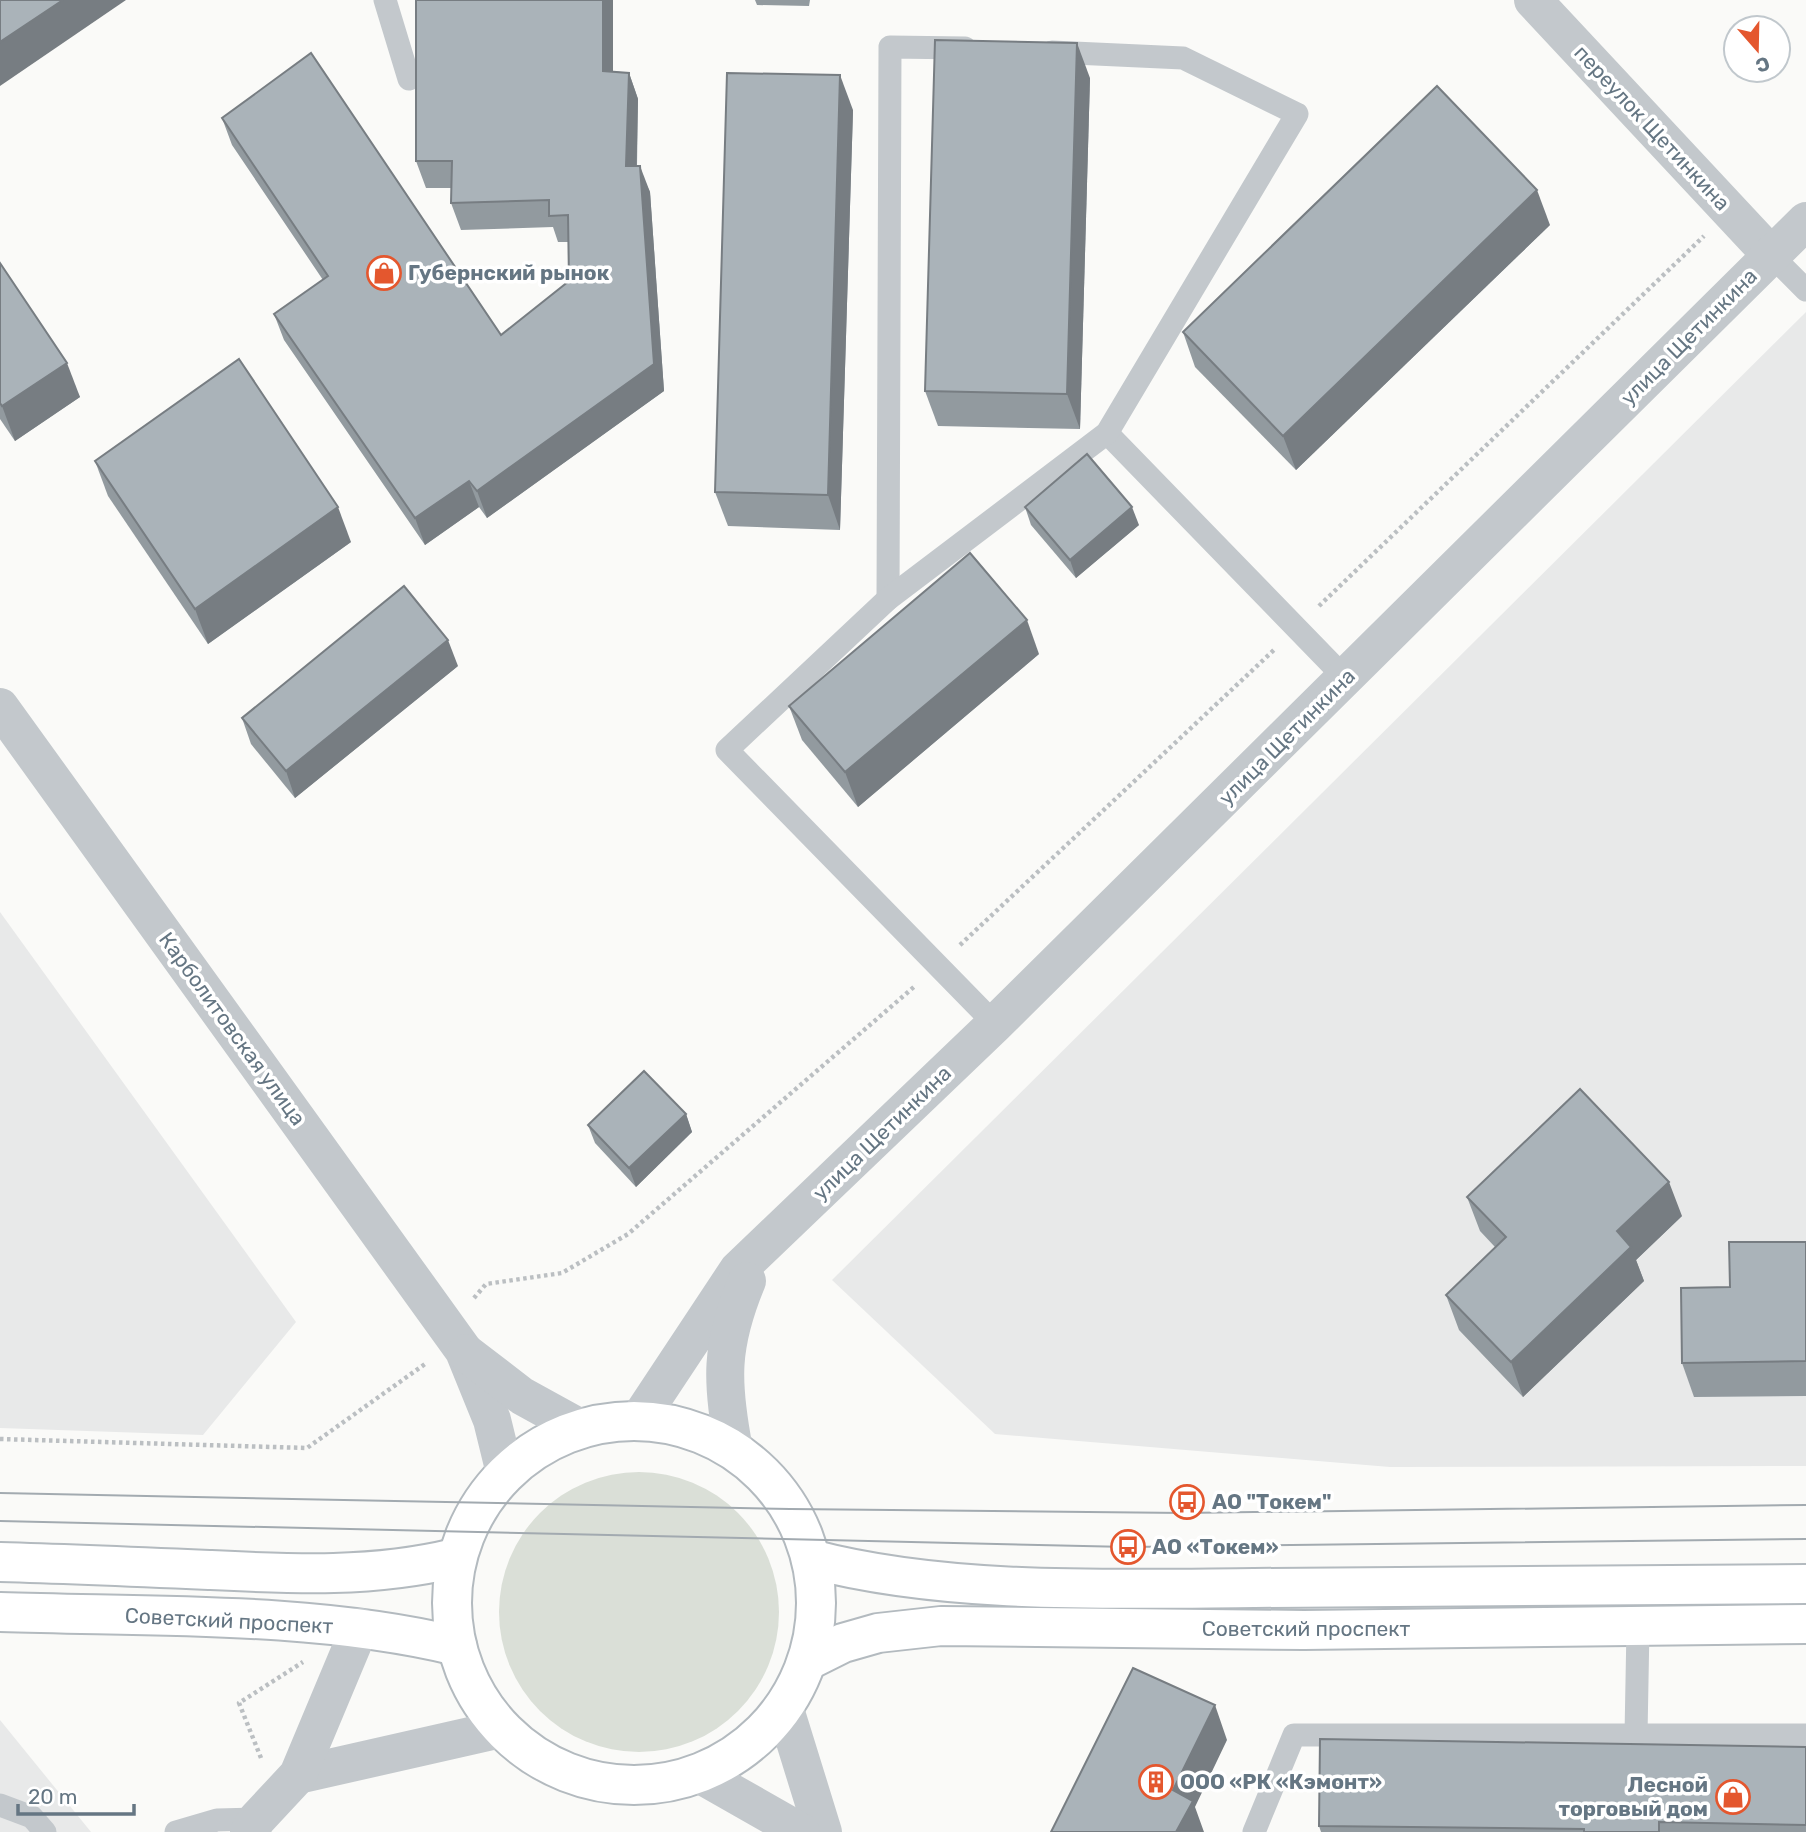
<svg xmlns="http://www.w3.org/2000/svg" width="1806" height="1832" font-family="Rubik,sans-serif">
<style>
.built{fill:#e8e9e9}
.green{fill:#dadfd7}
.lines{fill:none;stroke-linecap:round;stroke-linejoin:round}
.secondary-casing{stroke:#b3babf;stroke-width:42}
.path{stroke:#bbbfc2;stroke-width:4.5;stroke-dasharray:3.5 3.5;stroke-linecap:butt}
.service{stroke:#c3c8cc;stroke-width:23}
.minor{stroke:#c3c8cc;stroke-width:38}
.tertiary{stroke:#c3c8cc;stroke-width:38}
.secondary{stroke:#fff;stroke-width:38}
.tram{stroke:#a2aab0;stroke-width:2}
.wall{fill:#929a9f}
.shaded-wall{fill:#777d82}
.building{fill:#aab3b9;stroke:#777d82;stroke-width:2}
.labels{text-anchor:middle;stroke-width:7;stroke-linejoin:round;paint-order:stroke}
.street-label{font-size:21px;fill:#657683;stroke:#fff}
.poi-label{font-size:21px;font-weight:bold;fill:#657683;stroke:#fff;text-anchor:start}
</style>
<rect width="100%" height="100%" fill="#fafaf8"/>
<g class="built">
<polygon points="1806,312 1806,1466 1390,1467 995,1434 832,1280"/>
<polygon points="0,912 296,1322 203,1435 0,1428"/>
<polygon points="0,1720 91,1832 0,1832"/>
</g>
<circle class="green" cx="639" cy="1612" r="140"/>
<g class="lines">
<g class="secondary-casing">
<g id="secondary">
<circle cx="634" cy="1603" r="182"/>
<path d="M811 1559C946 1595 1115 1589 1254 1588 1438 1587 1622 1586 1806 1584"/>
<path d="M0 1562C70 1564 140 1567 209 1570 293 1574 373 1578 455 1558"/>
<path d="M0 1612C148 1617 313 1611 457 1646"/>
<polyline points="811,1659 843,1643 878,1633 941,1626 1304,1630 1806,1624"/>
</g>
</g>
<g class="path">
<polyline points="1319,606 1704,236"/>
<polyline points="960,945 1275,649"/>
<polyline points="474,1298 486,1284 562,1273 628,1234 915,986"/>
<polyline points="0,1439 307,1448 425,1364"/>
<polyline points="261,1758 239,1703 303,1662"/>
</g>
<g class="service">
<polyline points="385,0 409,79"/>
<polyline points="1771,255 1806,290"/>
<polyline points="1107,433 1346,679"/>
<polyline points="888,599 890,47 965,48"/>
<polyline points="995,1024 727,750 888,599 1107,433 1297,114 1183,58 1052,52"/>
<polyline points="1636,1735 1638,1627"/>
<polyline points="0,1805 32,1817 45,1832"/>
<polyline points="176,1832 217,1820 257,1819"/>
<polyline points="1254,1832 1294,1735 1806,1735"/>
</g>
<g class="minor">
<polyline points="1533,0 1771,255"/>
<polyline points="0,707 464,1351 492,1420 505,1473"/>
<polyline points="466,1353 522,1396 582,1429"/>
<polyline points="784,1706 823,1832"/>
<polyline points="699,1774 801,1832"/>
<polyline points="298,1775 501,1729"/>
<polyline points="249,1832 257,1819 298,1775 360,1627"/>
</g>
<g class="tertiary">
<polyline points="638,1421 738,1270 995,1024 1806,221"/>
<path d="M734 1450C721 1382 720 1346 747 1281"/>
</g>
<use href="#secondary" class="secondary"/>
<g class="tram">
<polyline points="0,1493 790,1509 1184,1513 1806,1505"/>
<polyline points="0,1521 1128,1547 1806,1539"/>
</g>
</g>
<g class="wall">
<polygon points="613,0 613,71 629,73 638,99 637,166 650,192 664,391 487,518 479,507 425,545 284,340 274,314 323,280 232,145 222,118 501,335 569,281 568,242 558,242 553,227 461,230 451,203 451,188 426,188 416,161"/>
<polygon points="755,0 810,0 809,6 757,5"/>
<polygon points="1090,78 1080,429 938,426 925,391"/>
<polygon points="853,110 840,530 728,526 715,492"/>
<polygon points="1550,225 1296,470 1195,367 1183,332"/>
<polygon points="0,263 80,397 15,441 0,419"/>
<polygon points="95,461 351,542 208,644 108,496"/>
<polygon points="1025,507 1139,525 1076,578 1031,525"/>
<polygon points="1039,654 858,807 802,740 789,706"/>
<polygon points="458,666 295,798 251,744 242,718"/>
<polygon points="686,1114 692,1132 636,1187 595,1143 588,1125"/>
<polygon points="1467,1197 1682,1216 1636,1260 1644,1281 1523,1397 1459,1330 1446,1295 1495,1247 1480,1231"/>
<polygon points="1806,1242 1806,1396 1694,1397 1682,1363 1730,1287"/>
<polygon points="1806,1747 1806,1832 1321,1832 1319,1826"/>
</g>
<g class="shaded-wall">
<polygon points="63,0 126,0 0,86 0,42"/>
<polygon points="603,0 613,0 613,97 603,71"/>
<polygon points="1077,43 1090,78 1080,429 1067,394"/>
<polygon points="629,73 638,99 636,192 626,166"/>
<polygon points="840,75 853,110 840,530 828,495"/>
<polygon points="640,166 650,192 664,391 487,518 477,491"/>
<polygon points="1537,190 1550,225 1296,470 1283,436"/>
<polygon points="67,363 80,397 15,441 2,406"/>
<polygon points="469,481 479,507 425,545 415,518"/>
<polygon points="338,507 351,542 208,644 195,609"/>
<polygon points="1132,507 1139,525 1076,578 1070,560"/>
<polygon points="1027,620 1039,654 858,807 845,772"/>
<polygon points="448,640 458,666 295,798 286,771"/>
<polygon points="686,1114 692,1132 636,1187 629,1168"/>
<polygon points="1669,1182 1682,1216 1636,1260 1644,1281 1523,1397 1511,1362 1617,1231"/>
<polygon points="1215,1705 1227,1740 1195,1807 1204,1832 1176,1832 1173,1790"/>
</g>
<g class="building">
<polygon points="0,0 63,0 0,42"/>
<polygon points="416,0 603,0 603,71 629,73 626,166 640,166 654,364 477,491 469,481 415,518 274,314 328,276 222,118 311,53 501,335 569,281 568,215 549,216 549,200 451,203 452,161 416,161"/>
<polygon points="935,40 1077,43 1067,394 925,391"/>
<polygon points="727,73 840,75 828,495 715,492"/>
<polygon points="1437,86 1537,190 1283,436 1183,332"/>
<polygon points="0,263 67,363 2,406 0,403"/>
<polygon points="239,359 338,507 195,609 95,461"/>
<polygon points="1087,454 1132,507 1070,560 1025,507"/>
<polygon points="970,553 1027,620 845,772 789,706"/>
<polygon points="404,586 448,640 286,771 242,718"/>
<polygon points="644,1071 686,1114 629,1168 588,1125"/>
<polygon points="1580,1089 1669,1182 1617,1231 1631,1247 1511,1362 1446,1295 1506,1237 1467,1197"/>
<polygon points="1729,1242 1806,1242 1806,1361 1682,1363 1681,1288 1730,1287"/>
<polygon points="1133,1668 1215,1705 1173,1790 1193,1801 1176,1832 1051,1832"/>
<polygon points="1320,1739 1806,1747 1806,1825 1659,1822 1659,1832 1584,1832 1584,1829 1319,1826"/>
</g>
<defs>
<g id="shop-ring" transform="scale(1.75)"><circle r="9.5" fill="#fff" stroke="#e4572e" stroke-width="1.5"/><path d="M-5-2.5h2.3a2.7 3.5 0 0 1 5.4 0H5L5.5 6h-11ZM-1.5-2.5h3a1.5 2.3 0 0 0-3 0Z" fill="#e4572e"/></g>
<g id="bus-ring" transform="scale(1.75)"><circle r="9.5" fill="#fff" stroke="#e4572e" stroke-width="1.5"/><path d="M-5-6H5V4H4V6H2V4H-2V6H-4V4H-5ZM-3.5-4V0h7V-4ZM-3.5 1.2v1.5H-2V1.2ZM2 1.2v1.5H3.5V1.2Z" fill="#e4572e"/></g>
<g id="building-ring" transform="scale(1.75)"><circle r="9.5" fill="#fff" stroke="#e4572e" stroke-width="1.5"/><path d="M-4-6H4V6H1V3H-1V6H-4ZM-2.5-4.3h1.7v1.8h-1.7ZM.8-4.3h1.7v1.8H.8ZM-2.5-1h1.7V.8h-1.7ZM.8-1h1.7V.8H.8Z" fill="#e4572e"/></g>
</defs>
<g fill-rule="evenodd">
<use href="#shop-ring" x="384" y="273"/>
<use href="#bus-ring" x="1187" y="1502"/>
<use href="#bus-ring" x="1128" y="1547"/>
<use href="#building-ring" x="1156" y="1782"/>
<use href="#shop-ring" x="1733" y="1797"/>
</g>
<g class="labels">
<g class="street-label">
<text transform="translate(1652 128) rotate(47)" y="7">переулок Щетинкина</text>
<text transform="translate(1689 337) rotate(-45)" y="7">улица Щетинкина</text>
<text transform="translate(1287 737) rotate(-45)" y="7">улица Щетинкина</text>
<text transform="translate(232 1029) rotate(54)" y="7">Карболитовская улица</text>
<text transform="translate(882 1133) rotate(-44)" y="7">улица Щетинкина</text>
<text transform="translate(229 1621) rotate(3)" y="7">Советский проспект</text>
<text x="1306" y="1636">Советский проспект</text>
</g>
<g class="poi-label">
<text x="408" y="280">Губернский рынок</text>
<text x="1212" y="1509">АО "Токем"</text>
<text x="1152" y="1554">АО «Токем»</text>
<text x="1180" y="1789">ООО «РК «Кэмонт»</text>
<text x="1708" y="1792" text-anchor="end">Лесной<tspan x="1708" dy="24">торговый дом</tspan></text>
</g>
</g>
<g transform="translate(1757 49) rotate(160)"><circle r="33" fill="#ffffff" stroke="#c1c8cd" stroke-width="2"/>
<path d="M0-5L12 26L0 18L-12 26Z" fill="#e4572e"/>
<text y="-10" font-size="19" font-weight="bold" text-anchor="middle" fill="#657683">С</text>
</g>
<path d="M18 1804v10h116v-10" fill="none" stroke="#657683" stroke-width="3.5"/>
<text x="28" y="1804" font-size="21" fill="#657683" stroke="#ffffff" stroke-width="5" paint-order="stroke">20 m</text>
</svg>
